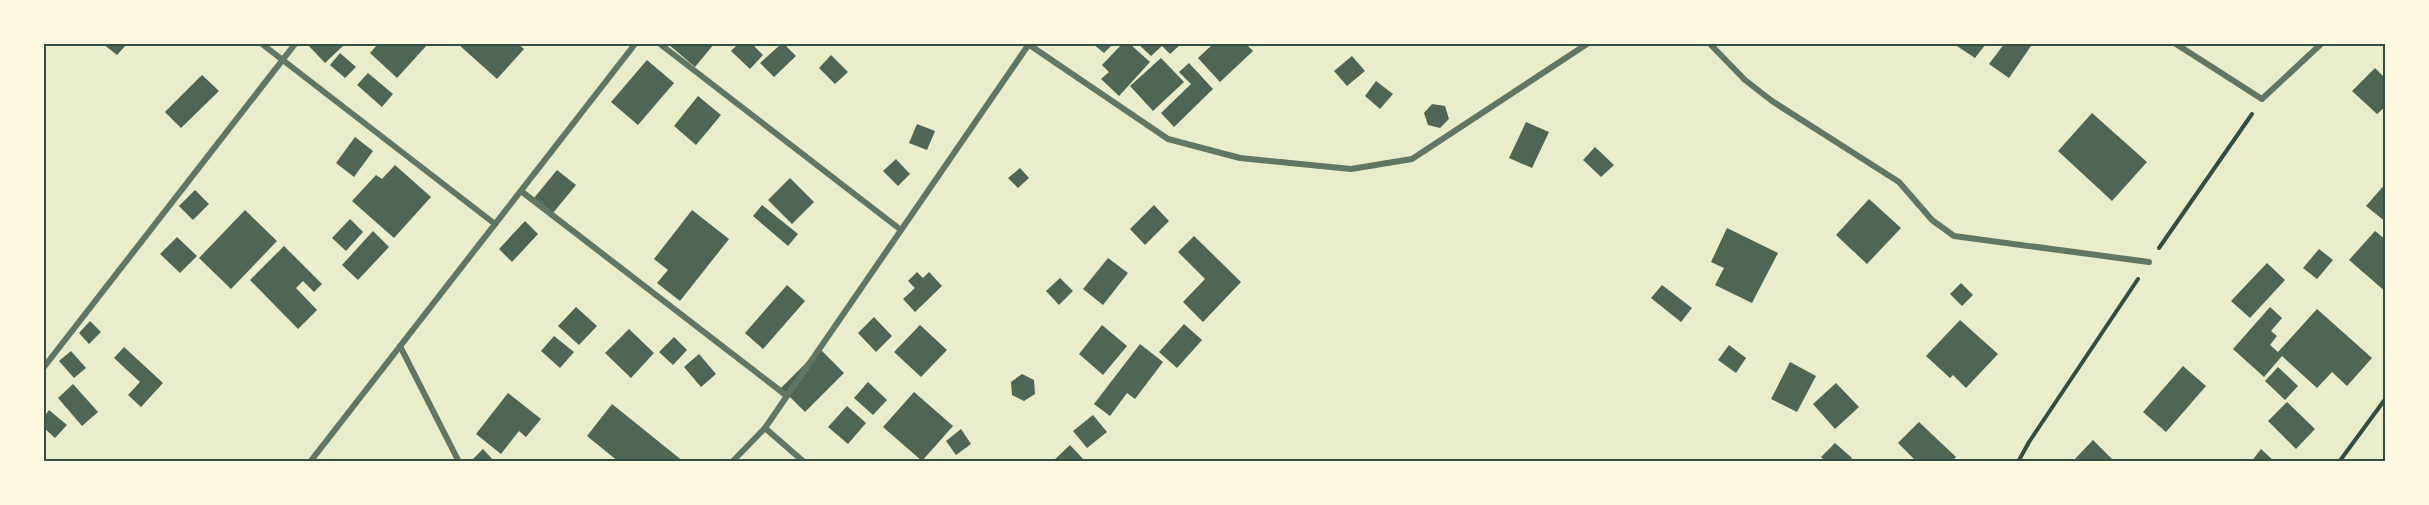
<svg xmlns="http://www.w3.org/2000/svg" width="2429" height="505" font-family="Jost,sans-serif">
<style>
.building{fill:#4f6655}
.lines{fill:none;stroke-linecap:round;stroke-linejoin:round}
.path{stroke:#344e41;stroke-width:4}
.minor{stroke:#617663;stroke-width:6}
.neatline{fill:none;stroke:#344e41;stroke-width:2}
</style>
<rect width="100%" height="100%" fill="#e9edc9"/>
<g class="building">
<polygon points="103,44 127,44 117,55"/>
<polygon points="309,44 345,44 325,63 308,45"/>
<polygon points="378,44 428,44 397,78 370,53"/>
<polygon points="458,44 518,44 524,49 497,79"/>
<polygon points="668,44 714,44 695,67"/>
<polygon points="738,44 752,44 763,55 750,69 731,51"/>
<polygon points="781,44 784,44 796,56 774,77 760,63"/>
<polygon points="1093,44 1113,44 1104,53"/>
<polygon points="1122,44 1130,44 1150,62 1119,96 1101,79 1109,72 1102,65"/>
<polygon points="1138,44 1181,44 1170,54 1162,46 1151,56"/>
<polygon points="1213,44 1246,44 1253,51 1220,82 1198,58"/>
<polygon points="1954,44 1986,44 1975,58"/>
<polygon points="2004,44 2028,44 2031,46 2009,78 1989,64"/>
<polygon points="340,53 356,67 345,78 330,65"/>
<polygon points="831,55 848,72 835,84 819,68"/>
<polygon points="1352,56 1365,71 1347,86 1334,71"/>
<polygon points="1161,58 1184,82 1153,111 1130,86"/>
<polygon points="647,60 674,83 638,125 611,102"/>
<polygon points="1189,63 1213,89 1174,127 1161,113 1191,84 1179,72"/>
<polygon points="2375,68 2386,79 2386,106 2377,114 2352,91"/>
<polygon points="368,73 393,94 382,107 357,85"/>
<polygon points="202,75 219,91 181,128 165,112"/>
<polygon points="1376,81 1393,94 1380,109 1365,96"/>
<polygon points="698,96 721,115 696,145 674,126"/>
<polygon points="1432,104 1445,106 1449,119 1440,128 1428,125 1424,113"/>
<polygon points="2092,113 2147,162 2112,201 2058,151"/>
<polygon points="1526,122 1549,132 1532,168 1509,158"/>
<polygon points="917,124 935,131 927,150 909,143"/>
<polygon points="355,137 373,151 354,177 336,163"/>
<polygon points="1595,147 1614,165 1601,177 1583,160"/>
<polygon points="896,159 910,174 898,186 883,171"/>
<polygon points="395,165 431,197 394,238 352,201 376,175 382,179"/>
<polygon points="1020,168 1029,178 1018,188 1008,178"/>
<polygon points="557,170 576,185 553,213 534,198"/>
<polygon points="790,178 814,202 792,224 768,200"/>
<polygon points="2386,183 2386,222 2366,206"/>
<polygon points="195,190 209,204 193,220 179,206"/>
<polygon points="1869,199 1901,228 1867,264 1836,235"/>
<polygon points="762,205 798,234 788,246 753,216"/>
<polygon points="1154,205 1169,221 1145,245 1130,229"/>
<polygon points="245,210 277,241 231,289 199,258"/>
<polygon points="692,210 729,239 680,301 657,283 668,270 654,259"/>
<polygon points="350,219 363,232 346,251 332,238"/>
<polygon points="525,221 538,234 512,262 499,249"/>
<polygon points="1727,228 1778,253 1752,303 1715,285 1724,268 1711,262"/>
<polygon points="373,231 389,247 358,280 342,265"/>
<polygon points="2375,231 2386,240 2386,292 2349,260"/>
<polygon points="1194,236 1241,282 1203,322 1183,302 1205,279 1178,252"/>
<polygon points="177,237 197,256 180,273 160,254"/>
<polygon points="284,246 322,284 314,292 303,281 296,288 317,310 298,329 250,280"/>
<polygon points="2319,249 2333,260 2317,279 2303,268"/>
<polygon points="1108,258 1128,273 1103,305 1083,289"/>
<polygon points="2267,263 2285,280 2250,318 2231,301"/>
<polygon points="917,272 923,278 929,272 942,286 915,312 903,299 915,288 908,281"/>
<polygon points="1060,278 1073,291 1059,305 1046,291"/>
<polygon points="1961,283 1973,295 1962,306 1950,294"/>
<polygon points="787,285 805,301 763,349 745,333"/>
<polygon points="1662,285 1692,308 1681,322 1651,298"/>
<polygon points="576,307 597,326 579,345 558,326"/>
<polygon points="2270,307 2282,318 2271,331 2277,336 2270,345 2278,352 2317,309 2372,358 2347,386 2332,372 2317,388 2282,356 2264,377 2233,349"/>
<polygon points="874,317 892,336 876,352 858,333"/>
<polygon points="1960,320 1998,354 1966,388 1953,375 1950,378 1926,356"/>
<polygon points="90,321 101,332 89,344 79,333"/>
<polygon points="1184,324 1202,340 1177,368 1159,352"/>
<polygon points="920,325 947,350 921,377 894,352"/>
<polygon points="1102,325 1127,346 1103,375 1079,354"/>
<polygon points="629,329 654,353 631,378 605,353"/>
<polygon points="554,336 574,352 560,368 541,351"/>
<polygon points="674,337 687,350 673,365 659,352"/>
<polygon points="1140,344 1163,362 1135,399 1127,393 1110,416 1094,404"/>
<polygon points="1729,345 1746,358 1736,373 1718,360"/>
<polygon points="124,347 163,383 141,407 128,395 140,382 114,358"/>
<polygon points="820,349 844,373 805,412 781,388"/>
<polygon points="71,351 86,368 74,378 59,361"/>
<polygon points="699,354 716,374 701,387 684,367"/>
<polygon points="1790,362 1816,376 1797,412 1771,399"/>
<polygon points="2183,366 2206,386 2166,432 2143,412"/>
<polygon points="2278,367 2298,386 2285,400 2265,381"/>
<polygon points="1022,374 1034,380 1035,394 1024,401 1012,395 1011,382"/>
<polygon points="868,382 887,400 873,415 854,398"/>
<polygon points="1836,383 1859,407 1835,429 1813,404"/>
<polygon points="73,384 98,412 82,426 58,398"/>
<polygon points="914,392 953,426 922,461 883,427"/>
<polygon points="508,393 541,419 526,437 519,431 501,454 476,434"/>
<polygon points="2287,402 2315,429 2296,449 2268,421"/>
<polygon points="612,404 684,462 619,462 587,436"/>
<polygon points="847,406 866,423 848,444 828,427"/>
<polygon points="49,410 67,425 55,438 44,428 44,417"/>
<polygon points="1093,415 1107,432 1087,448 1073,431"/>
<polygon points="1919,422 1956,457 1952,462 1917,462 1898,443"/>
<polygon points="961,429 971,444 956,455 946,441"/>
<polygon points="2093,440 2115,462 2072,462"/>
<polygon points="1835,443 1852,458 1848,462 1826,462 1821,457"/>
<polygon points="1070,445 1084,460 1082,462 1052,462"/>
<polygon points="483,449 495,462 470,462"/>
<polygon points="2261,449 2275,462 2251,462"/>
</g>
<g class="lines">
<g class="path">
<polyline points="2159,248 2252,114"/>
<polyline points="2018,462 2029,442 2138,279"/>
<polyline points="2339,462 2386,398"/>
</g>
<g class="minor">
<polyline points="262,44 495,224"/>
<polyline points="660,44 901,230"/>
<polyline points="1028,44 1168,139 1240,158 1351,169 1412,159 1587,44"/>
<polyline points="1710,44 1745,80 1772,101 1899,182 1932,220 1954,236 2149,262"/>
<polyline points="2176,44 2262,99 2321,44"/>
<polyline points="521,191 787,396"/>
<polyline points="400,346 459,462"/>
<polyline points="44,367 295,44"/>
<polyline points="765,428 804,462"/>
<polyline points="310,462 635,44"/>
<polyline points="732,462 765,428 1029,44"/>
</g>
</g>
<rect width="2429" height="505" fill="none" stroke="#fefae0" stroke-width="90"/>
<rect x="45" y="45" width="2339" height="415" class="neatline"/>
</svg>
